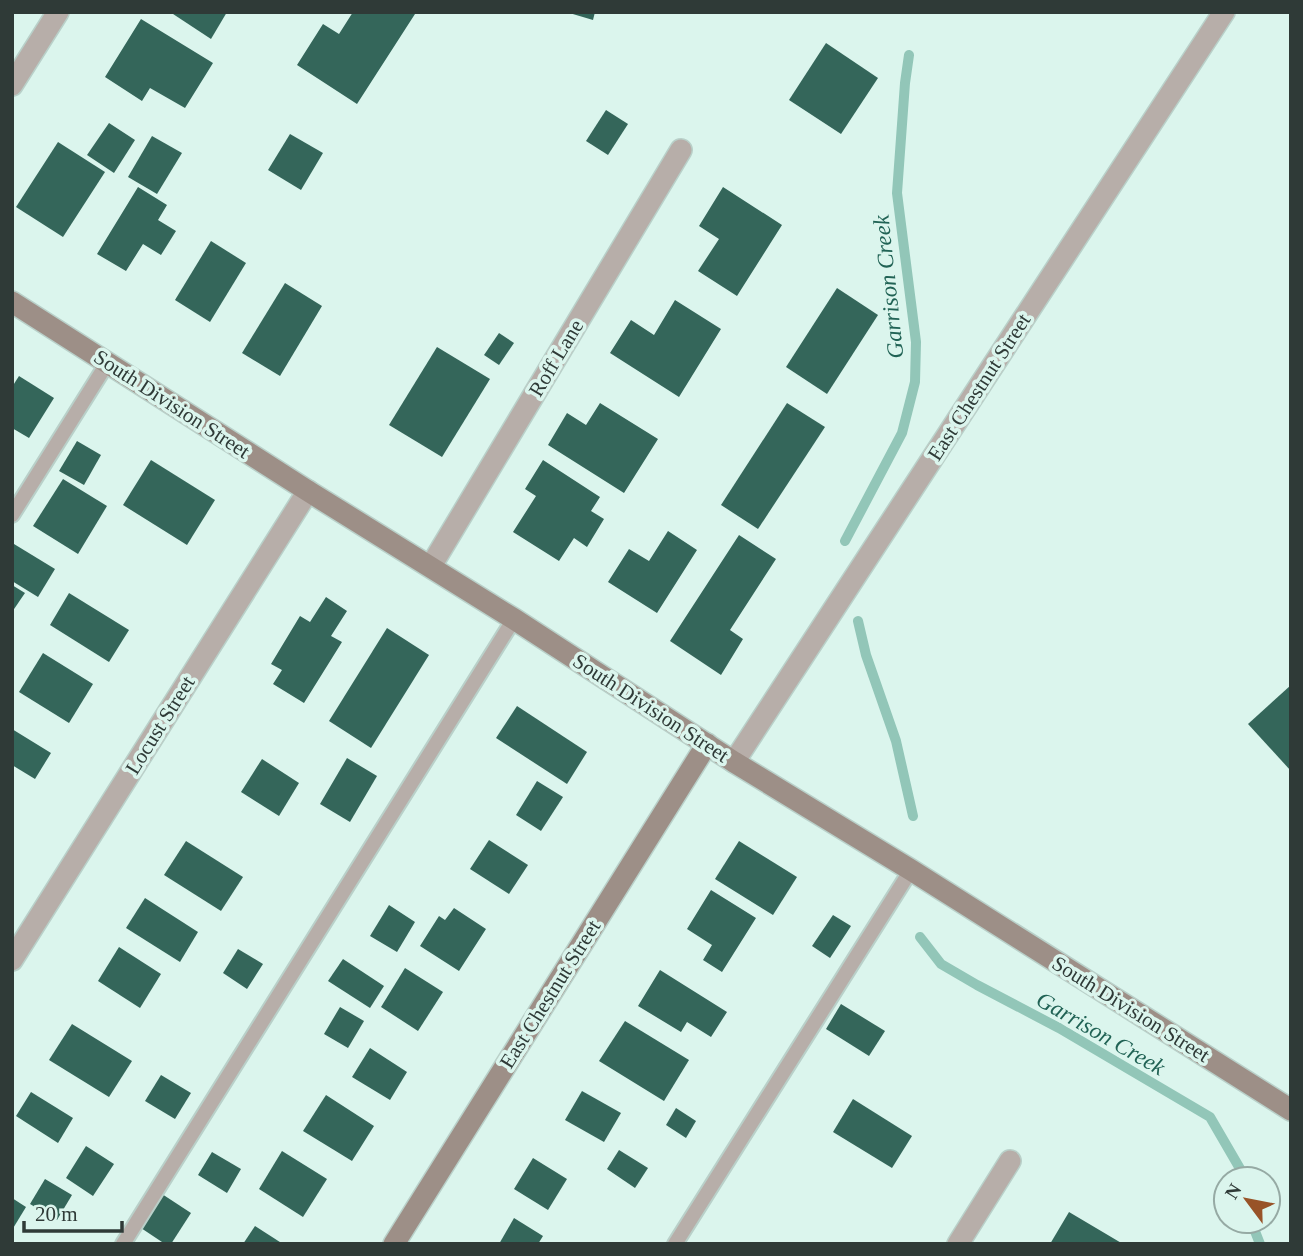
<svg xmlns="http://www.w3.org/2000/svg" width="1303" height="1256" font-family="Georgia,serif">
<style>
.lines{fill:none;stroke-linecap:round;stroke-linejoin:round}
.stream{stroke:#92c6b8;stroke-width:10}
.building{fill:#34665a}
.lane-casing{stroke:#b9d0c9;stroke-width:18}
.street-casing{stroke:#b9d0c9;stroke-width:24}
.secondary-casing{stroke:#b9d0c9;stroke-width:24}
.lane{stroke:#b7aea9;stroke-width:14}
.street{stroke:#b7aea9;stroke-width:21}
.secondary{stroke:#9d8f87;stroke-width:21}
.labels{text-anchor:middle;stroke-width:7;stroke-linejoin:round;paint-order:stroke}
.street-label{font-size:21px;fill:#2f3a37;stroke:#dbf5ed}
.water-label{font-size:23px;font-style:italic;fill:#216355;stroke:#dbf5ed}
</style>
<rect width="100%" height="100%" fill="#dbf5ed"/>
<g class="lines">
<g class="stream">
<polyline points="845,541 902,433 915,382 916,342 897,193 905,83 909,55"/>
<polyline points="858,621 866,655 896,741 913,816"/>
<polyline points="920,937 941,964 977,985 1059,1028 1210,1117 1246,1179"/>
<polyline points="1251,1221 1260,1244"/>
</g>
</g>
<g class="building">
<polygon points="170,12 227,12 211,39"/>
<polygon points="353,12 412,12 415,14 357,104 297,65 323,24 339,34"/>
<polygon points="566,12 595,12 593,20"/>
<polygon points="141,19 213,63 185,108 150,88 142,101 105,77"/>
<polygon points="826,43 878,78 841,134 789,100"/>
<polygon points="606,110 628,124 608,155 586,141"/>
<polygon points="109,123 135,140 114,173 87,155"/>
<polygon points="290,134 323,153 301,190 268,170"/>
<polygon points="152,136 182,153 157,194 128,177"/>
<polygon points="58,142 105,172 63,237 16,207"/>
<polygon points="138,187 167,205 158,220 176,231 161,255 143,244 126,271 97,254"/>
<polygon points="723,187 782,225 737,296 698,271 719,239 699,226"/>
<polygon points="211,241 246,263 210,322 175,300"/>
<polygon points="285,283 322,306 280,376 242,353"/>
<polygon points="837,288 878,315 827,394 786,367"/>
<polygon points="675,300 721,329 679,397 610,353 631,320 654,335"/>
<polygon points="499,333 514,343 499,365 484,355"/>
<polygon points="437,347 490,379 442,457 389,425"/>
<polygon points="19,376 54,398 29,438 12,428 12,387"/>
<polygon points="600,403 658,439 624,493 548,445 567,413 586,425"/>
<polygon points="787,403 825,427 758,529 721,505"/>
<polygon points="77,441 101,455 84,485 59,471"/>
<polygon points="151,460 215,500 187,545 123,505"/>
<polygon points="543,460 600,497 591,511 604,519 587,547 574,538 559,561 513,532 536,496 525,489"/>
<polygon points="63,479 107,506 78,554 33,526"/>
<polygon points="668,531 697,550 657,613 608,582 629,549 649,561"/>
<polygon points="739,535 776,559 730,630 743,639 721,675 670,641"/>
<polygon points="14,544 55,569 38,597 12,581 12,547"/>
<polygon points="12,585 25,593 12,612"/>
<polygon points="69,593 129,630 109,662 50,625"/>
<polygon points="326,597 347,611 331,636 342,642 304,703 273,684 282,670 271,664 300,616 310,622"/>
<polygon points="387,628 429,655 371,748 329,721"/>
<polygon points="43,653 93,684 69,723 19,692"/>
<polygon points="1291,685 1291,771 1248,724"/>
<polygon points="517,706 587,752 567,784 496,738"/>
<polygon points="12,729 51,753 35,779 12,765"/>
<polygon points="347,758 377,776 350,822 320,804"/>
<polygon points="262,759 299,783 279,816 241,792"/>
<polygon points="537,781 563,797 541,831 516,815"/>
<polygon points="489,840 528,865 509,894 470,869"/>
<polygon points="186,841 243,877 221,911 164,875"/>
<polygon points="739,841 797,877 773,915 715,879"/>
<polygon points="711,890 756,918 722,972 703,960 712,945 687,929"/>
<polygon points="145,898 198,932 180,962 126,928"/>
<polygon points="389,905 415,922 397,952 370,936"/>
<polygon points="454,908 486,929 459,971 420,946 439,916 445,920"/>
<polygon points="833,915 851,926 830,958 812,946"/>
<polygon points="119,947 161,974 140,1008 98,981"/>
<polygon points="238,949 263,964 247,989 223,973"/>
<polygon points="343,959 384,986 370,1008 328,981"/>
<polygon points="405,968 443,992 418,1031 381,1007"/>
<polygon points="660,970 727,1012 711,1037 687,1022 681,1032 638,1006"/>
<polygon points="841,1004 885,1031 869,1056 826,1029"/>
<polygon points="340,1007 364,1021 348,1048 324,1034"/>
<polygon points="625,1021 689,1060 664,1101 599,1061"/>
<polygon points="72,1024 132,1061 109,1097 49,1060"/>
<polygon points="370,1048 407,1072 390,1100 352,1077"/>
<polygon points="161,1075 191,1093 175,1119 145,1101"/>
<polygon points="582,1091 621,1113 604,1142 565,1120"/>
<polygon points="31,1092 73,1118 58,1143 16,1116"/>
<polygon points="326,1095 374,1126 352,1161 303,1131"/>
<polygon points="853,1099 912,1136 892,1168 833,1132"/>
<polygon points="676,1108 696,1121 686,1138 666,1125"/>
<polygon points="86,1146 114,1164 93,1196 66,1178"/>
<polygon points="619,1150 648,1168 635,1188 607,1169"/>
<polygon points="282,1151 327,1179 303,1217 259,1189"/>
<polygon points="212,1152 241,1169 227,1193 198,1175"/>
<polygon points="533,1158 567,1179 548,1210 514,1189"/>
<polygon points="45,1179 72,1195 57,1220 30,1204"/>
<polygon points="162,1194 191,1213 171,1244 165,1244 141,1228"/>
<polygon points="12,1198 26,1207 12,1230"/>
<polygon points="1069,1212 1123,1244 1050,1244"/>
<polygon points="514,1218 543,1236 538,1244 499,1244"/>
<polygon points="255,1226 283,1244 243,1244"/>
</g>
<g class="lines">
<g class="lane-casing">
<g id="lane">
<polyline points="12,515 108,362"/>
<polyline points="123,1244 514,619"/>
<polyline points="675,1244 911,870"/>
</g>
</g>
<g class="street-casing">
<g id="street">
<polyline points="12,85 58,12"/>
<polyline points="431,566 681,150"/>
<polyline points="734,762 1224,12"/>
<polyline points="12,960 308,491"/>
<polyline points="958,1244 1010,1161"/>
</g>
</g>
<g class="secondary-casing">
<g id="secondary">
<polyline points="12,302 308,491 514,619 734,762 911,870 1291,1110"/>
<polyline points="394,1244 707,744"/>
</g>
</g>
<use href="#lane" class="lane"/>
<use href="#street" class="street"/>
<use href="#secondary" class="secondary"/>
</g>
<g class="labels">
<g class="street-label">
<text transform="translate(556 358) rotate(-59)" y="7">Roff Lane</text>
<text transform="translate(979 387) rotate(-57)" y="7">East Chestnut Street</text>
<text transform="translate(172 404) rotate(33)" y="7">South Division Street</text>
<text transform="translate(651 708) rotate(33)" y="7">South Division Street</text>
<text transform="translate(160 725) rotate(-58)" y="7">Locust Street</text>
<text transform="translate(550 994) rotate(-58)" y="7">East Chestnut Street</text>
<text transform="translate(1131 1009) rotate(32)" y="7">South Division Street</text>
</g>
<g class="water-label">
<text transform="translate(888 287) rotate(-96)" y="8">Garrison Creek</text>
<text transform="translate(1101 1033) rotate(30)" y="8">Garrison Creek</text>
</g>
</g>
<rect width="1303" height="1256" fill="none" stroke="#2f3a37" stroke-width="28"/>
<g transform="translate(1247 1200) rotate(302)"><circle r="33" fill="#dbf5ed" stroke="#96aaa4" stroke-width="2"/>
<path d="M0-5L12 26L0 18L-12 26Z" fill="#985328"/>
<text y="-10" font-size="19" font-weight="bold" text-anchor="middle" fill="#2f3a37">N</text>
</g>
<path d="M24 1221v10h98v-10" fill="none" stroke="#2f3a37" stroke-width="3.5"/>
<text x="35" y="1221" font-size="21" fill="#2f3a37" stroke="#dbf5ed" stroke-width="5" paint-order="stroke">20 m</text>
</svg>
